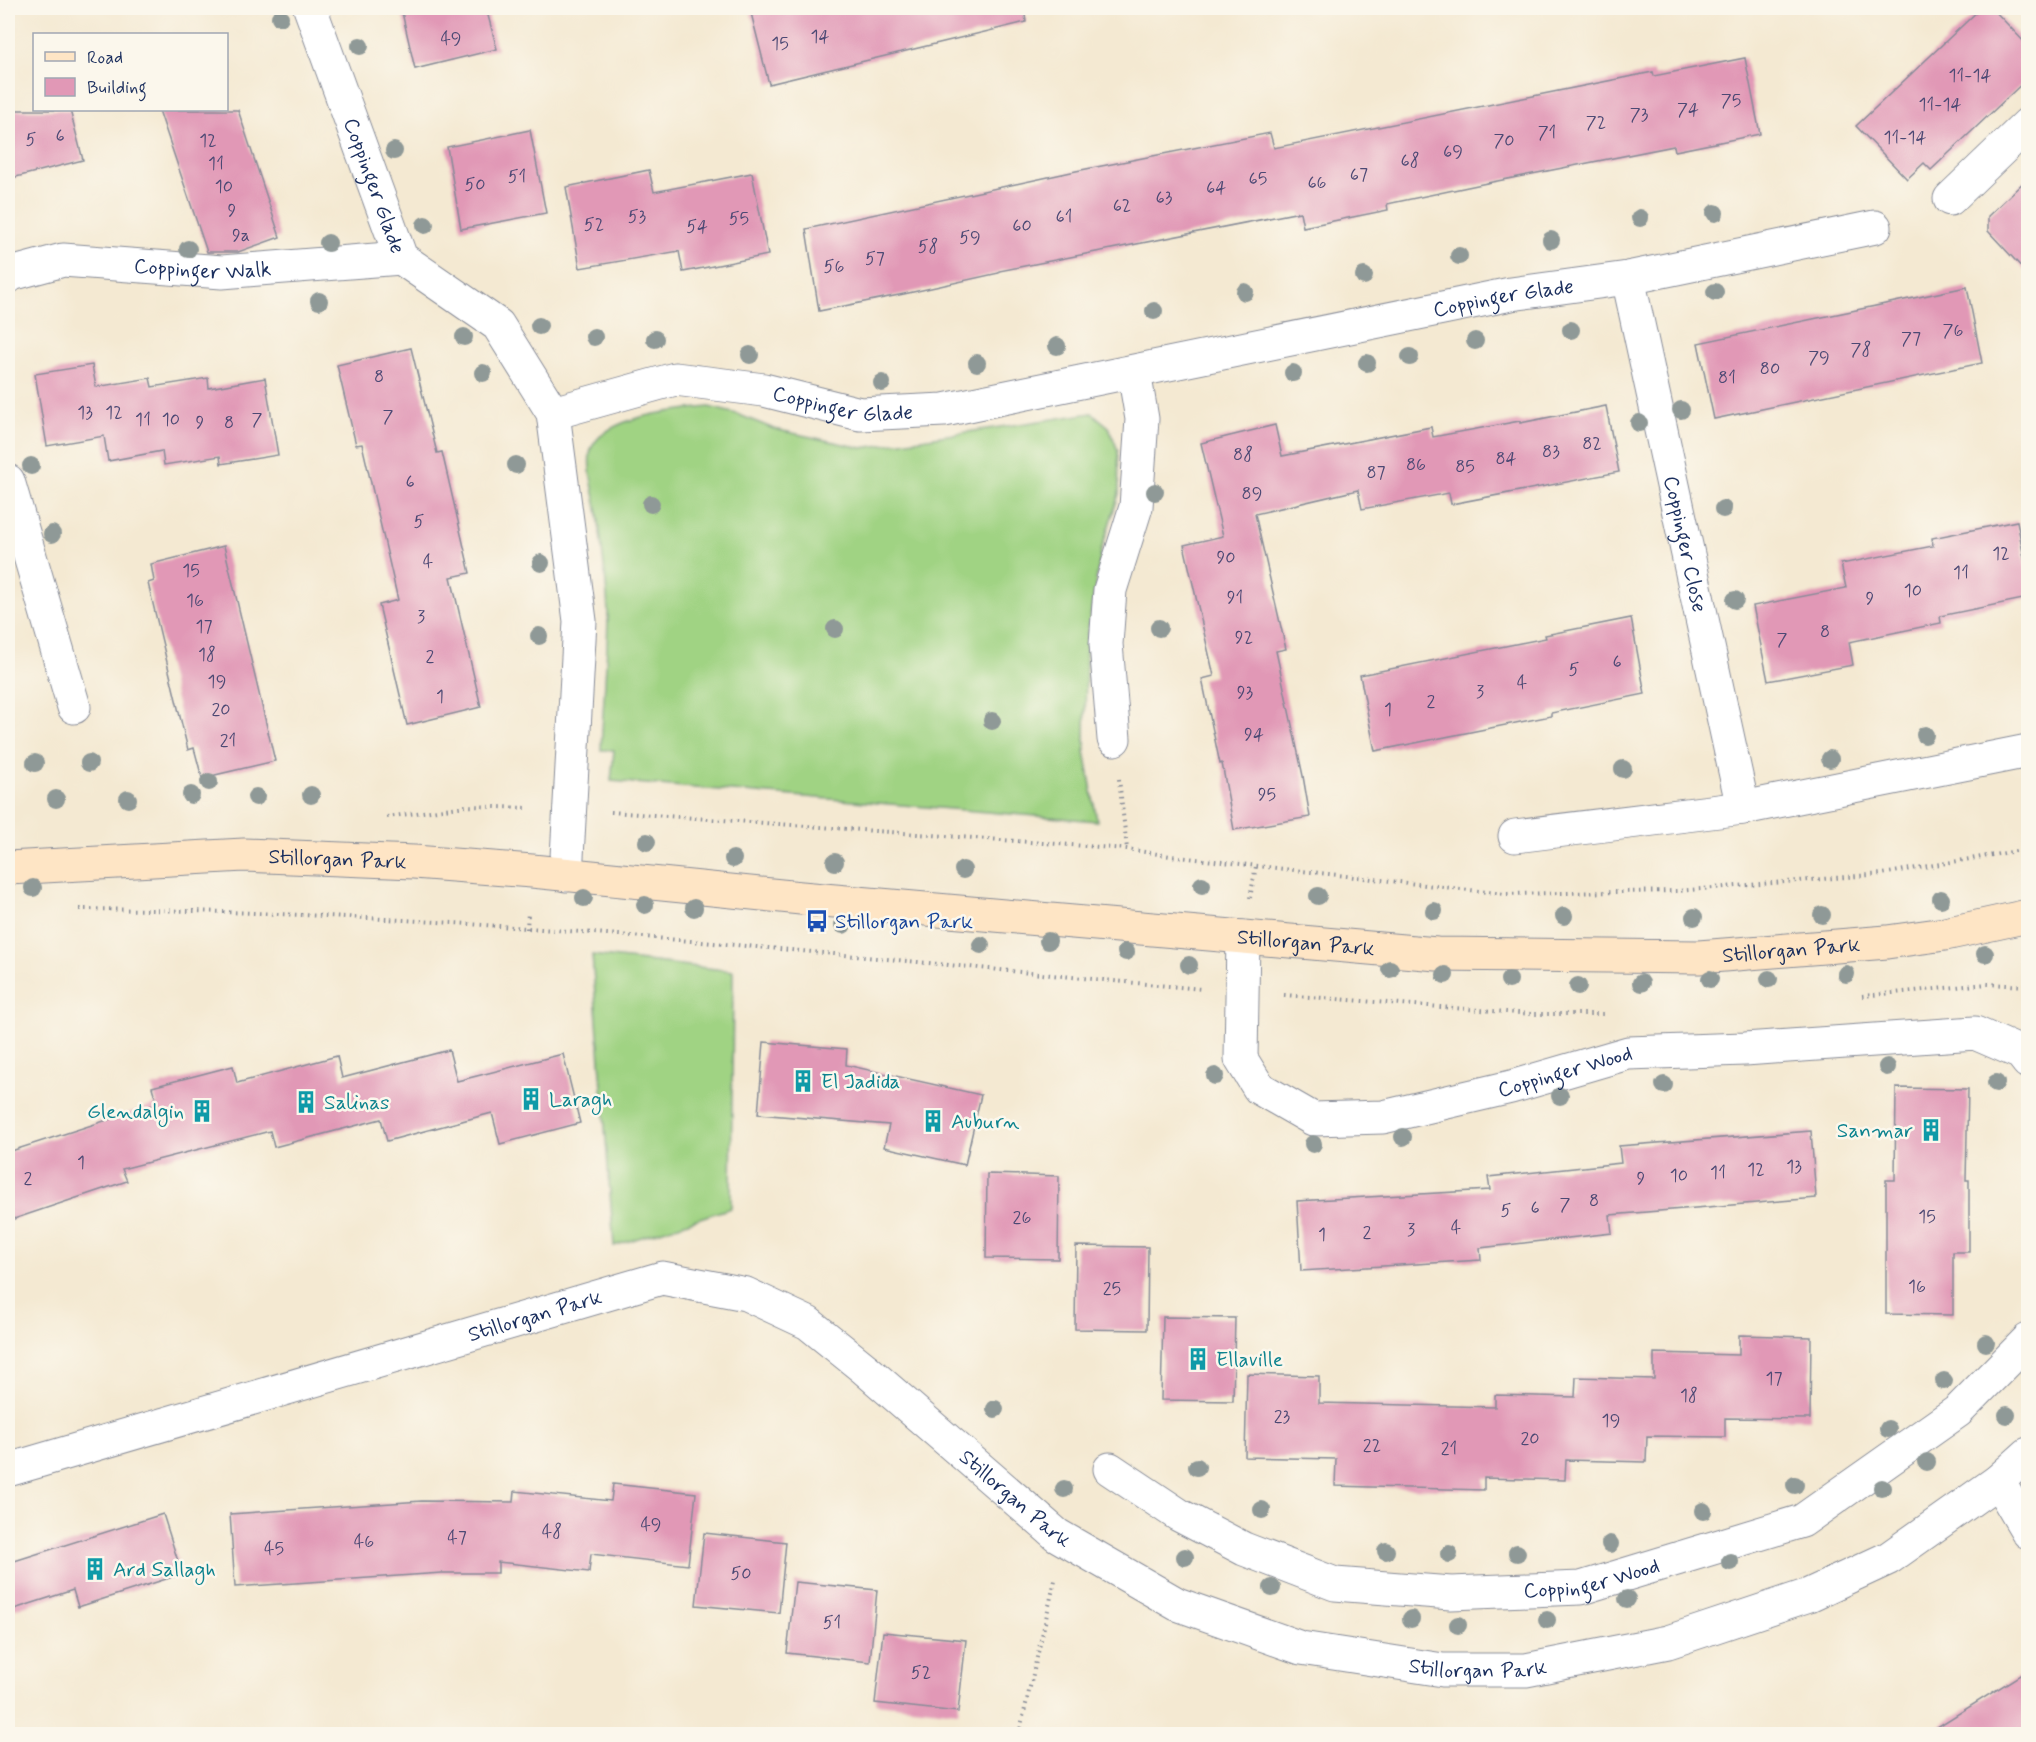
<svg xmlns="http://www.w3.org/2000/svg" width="2036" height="1742" font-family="Mynerve,sans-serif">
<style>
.grass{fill:#a0d383;stroke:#5e8170;stroke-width:1.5}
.building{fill:#e198b6}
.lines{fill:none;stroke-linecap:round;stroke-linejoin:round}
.street-casing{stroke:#888c98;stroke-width:35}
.secondary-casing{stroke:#888c98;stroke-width:35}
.path{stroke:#888c98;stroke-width:4;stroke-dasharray:1.5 4.5;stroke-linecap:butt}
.street{stroke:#fff;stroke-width:33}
.secondary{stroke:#fee5c5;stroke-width:33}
.tree{fill:#8f9997}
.labels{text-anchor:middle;stroke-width:5;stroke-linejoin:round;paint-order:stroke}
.number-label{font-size:18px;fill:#4c4974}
.street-label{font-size:21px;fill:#1b2f5e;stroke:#fbf7ec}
.transit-label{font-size:21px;fill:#164399;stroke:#fbf7ec;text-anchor:start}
.culture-label{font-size:21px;fill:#0d838f;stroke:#fbf7ec;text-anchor:start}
</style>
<rect width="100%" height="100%" fill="#fbf7ec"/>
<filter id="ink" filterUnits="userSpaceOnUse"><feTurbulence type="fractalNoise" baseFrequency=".0167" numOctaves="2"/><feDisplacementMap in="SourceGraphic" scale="12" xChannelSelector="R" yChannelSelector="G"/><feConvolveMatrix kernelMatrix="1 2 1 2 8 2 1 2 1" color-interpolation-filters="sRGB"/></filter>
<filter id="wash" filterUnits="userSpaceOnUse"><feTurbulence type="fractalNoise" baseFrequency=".008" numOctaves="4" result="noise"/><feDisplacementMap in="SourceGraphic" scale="24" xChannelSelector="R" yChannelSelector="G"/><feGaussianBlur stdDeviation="1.35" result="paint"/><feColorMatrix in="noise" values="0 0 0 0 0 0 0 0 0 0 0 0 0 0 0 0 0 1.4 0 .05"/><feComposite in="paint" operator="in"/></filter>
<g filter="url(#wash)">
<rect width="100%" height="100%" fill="#f4e9d2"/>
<g class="grass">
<path d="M709 407 737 414 774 429 862 448 1092 413 1109 427 1118 451 1119 494 1101 551 1086 641 1085 751 1097 821 611 781 614 750H601C603 706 607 662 608 618 608 587 602 554 599 523 598 503 584 464 592 447 608 415 678 410 709 407Z"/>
<polygon points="592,955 733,971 731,1208 614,1246"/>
</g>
<g id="blocks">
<g class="building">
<polygon points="401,8 486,8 497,49 415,69"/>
<polygon points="772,8 1024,8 1026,22 769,84 751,13"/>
<polygon points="1981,8 1992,8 2028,46 2028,78 1931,170 1924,163 1907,179 1856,126"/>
<polygon points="1745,58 1760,134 1675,151 1674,146 1482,184 1387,204 1388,210 1303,227 1300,212 999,271 999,273 904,294 819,311 806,229 1076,171 1270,133 1274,148 1653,72 1654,76"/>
<polygon points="8,110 70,110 83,160 8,179"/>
<polygon points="159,110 238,110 280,237 238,252 207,252"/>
<polygon points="530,130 546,213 461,229 447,147"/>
<polygon points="649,170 654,192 752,173 768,255 683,272 679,251 580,268 566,187"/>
<polygon points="2028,178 2028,274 1988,231 1988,216"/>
<polygon points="1967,287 1982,363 1714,419 1698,343"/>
<polygon points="411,348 437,453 442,452 470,573 451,577 481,707 407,725 379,605 398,600 362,444 356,445 337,365"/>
<polygon points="92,365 96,387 150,378 152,387 208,378 209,388 265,378 278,455 221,464 220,456 164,465 162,451 108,461 104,436 47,446 35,374"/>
<polygon points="1606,406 1619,472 1451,504 1449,493 1362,509 1358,490 1255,514 1286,649 1276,651 1303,776 1310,817 1234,830 1222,763 1220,764 1202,679 1214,676 1184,545 1223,536 1201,443 1275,425 1282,456 1431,427 1433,437 1520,421 1520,423"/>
<polygon points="2017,521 2028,578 2028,598 1940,616 1941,623 1849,642 1853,665 1768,681 1753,606 1846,588 1841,564 1933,546 1932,538"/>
<polygon points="224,546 275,761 202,778 194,748 188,750 148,583 154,581 151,564"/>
<polygon points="1631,618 1645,694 1551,713 1551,716 1375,751 1360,675 1546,638 1545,635"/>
<polygon points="764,1042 847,1049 846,1065 981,1095 965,1165 884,1147 889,1125 758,1114"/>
<polygon points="449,1050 457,1081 563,1054 580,1123 500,1144 492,1113 387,1141 381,1119 274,1147 270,1131 122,1169 127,1181 8,1221 8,1152 157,1104 152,1087 233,1066 237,1083 337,1056 342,1078"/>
<polygon points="1896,1088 1968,1089 1966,1180 1969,1180 1969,1252 1953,1252 1953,1315 1886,1314 1886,1180 1895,1180"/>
<polygon points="1811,1131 1816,1198 1610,1215 1612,1233 1480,1248 1481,1260 1301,1271 1297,1201 1490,1190 1488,1177 1621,1163 1619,1146"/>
<polygon points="987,1174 1059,1176 1058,1259 986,1258"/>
<polygon points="1076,1246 1148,1247 1147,1330 1075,1329"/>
<polygon points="1163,1317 1235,1318 1233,1401 1161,1400"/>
<polygon points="1739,1335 1811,1337 1810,1419 1725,1418 1725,1437 1647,1436 1646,1462 1566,1460 1565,1480 1484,1478 1484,1490 1335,1486 1336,1459 1245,1457 1247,1374 1319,1376 1319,1403 1495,1407 1495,1395 1575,1397 1576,1377 1654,1379 1654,1353 1739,1355"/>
<polygon points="613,1484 696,1493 688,1565 591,1554 589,1572 498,1562 498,1573 442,1573 235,1587 230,1514 422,1501 514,1502 515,1491 611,1501"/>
<polygon points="163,1514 182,1574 78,1607 73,1590 8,1611 8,1563"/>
<polygon points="704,1533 786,1542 779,1613 696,1605"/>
<polygon points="795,1582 877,1590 870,1662 787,1653"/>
<polygon points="883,1632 966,1640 958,1712 875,1703"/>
<polygon points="2028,1670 2028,1734 1926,1734"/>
</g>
</g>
</g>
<g filter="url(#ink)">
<use href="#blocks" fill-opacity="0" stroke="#888c98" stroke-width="1.5"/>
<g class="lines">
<g class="street-casing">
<g id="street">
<path id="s1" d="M310 8 401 258 498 325 553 413 580 621 566 875"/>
<polyline points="1950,199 2028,124"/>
<path id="s2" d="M8 277 11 274 63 260 222 272 401 258"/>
<path id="s3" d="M1628 278 1743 808"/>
<path id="s4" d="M553 413 675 379 764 390 860 414 944 410 1511 294 1628 278 1875 227"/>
<polyline points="8,481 74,707"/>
<polyline points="1114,739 1106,644 1110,590 1136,507 1142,419 1134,372"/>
<polyline points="1515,836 1743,808 2028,751"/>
<path id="s5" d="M1243 937 1241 1059 1259 1088 1313 1119 1383 1117 1511 1087 1628 1053 1745 1049 1975 1033 2021 1053 2028 1062"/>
<path id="s6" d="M1110 1469 1179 1515 1244 1549 1335 1584 1451 1593 1581 1588 1802 1521 1958 1411 2028 1340"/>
<path id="s7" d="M8 1470 662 1278 746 1294 808 1323 865 1369 1057 1535 1177 1604 1301 1648 1443 1670H1526L1668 1642 1809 1595 1889 1558 1998 1481 2028 1454"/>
<polyline points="1998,1481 2028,1532"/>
</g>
</g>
<g class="secondary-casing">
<g id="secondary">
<path id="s8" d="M8 868 244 855 414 862 532 871 801 898 1437 954 1699 957 1887 942 1945 934 2028 916"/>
</g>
</g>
<g class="path">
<polyline points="1119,779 1127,849"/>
<polyline points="611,812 1127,849 1170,856 1505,894 1677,891 1882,874 2028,849"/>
<polyline points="387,817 466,806 529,808"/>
<polyline points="1250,898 1256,866"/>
<path d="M79 909C305 911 531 926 757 947 905 960 1054 976 1202 989"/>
<polyline points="527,929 528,912"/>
<polyline points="1284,995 1532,1014 1606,1014"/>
<polyline points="1862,996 1987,984 2028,986"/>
<polyline points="1019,1734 1055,1580"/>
</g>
<use href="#street" class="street"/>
<use href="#secondary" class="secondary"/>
</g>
<g class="tree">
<circle cx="280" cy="17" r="9"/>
<circle cx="360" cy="46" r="9"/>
<circle cx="394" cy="151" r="9"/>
<circle cx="1715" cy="213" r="9"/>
<circle cx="1640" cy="218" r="9"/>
<circle cx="425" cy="225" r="9"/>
<circle cx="1551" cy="240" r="9"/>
<circle cx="328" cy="243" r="9"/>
<circle cx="188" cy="249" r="9"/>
<circle cx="1459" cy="256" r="9"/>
<circle cx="1364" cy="276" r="9"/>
<circle cx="1245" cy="292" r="9"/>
<circle cx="1715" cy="292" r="9"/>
<circle cx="319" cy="301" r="9"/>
<circle cx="1154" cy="311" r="9"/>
<circle cx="539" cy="326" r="9"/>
<circle cx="1571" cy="330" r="9"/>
<circle cx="464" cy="337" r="9"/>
<circle cx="594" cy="337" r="9"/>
<circle cx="655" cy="339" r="9"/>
<circle cx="1475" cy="341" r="9"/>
<circle cx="1057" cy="346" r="9"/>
<circle cx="750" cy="355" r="9"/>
<circle cx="1410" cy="357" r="9"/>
<circle cx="977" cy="363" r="9"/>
<circle cx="1367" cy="363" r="9"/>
<circle cx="483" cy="373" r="9"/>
<circle cx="1293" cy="373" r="9"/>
<circle cx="882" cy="383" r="9"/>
<circle cx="1681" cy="410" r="9"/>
<circle cx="1639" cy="423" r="9"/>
<circle cx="516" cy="465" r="9"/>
<circle cx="31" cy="466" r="9"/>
<circle cx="1155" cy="492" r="9"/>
<circle cx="651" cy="504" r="9"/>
<circle cx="1723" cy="509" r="9"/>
<circle cx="52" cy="534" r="9"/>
<circle cx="541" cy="563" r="9"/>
<circle cx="1735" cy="600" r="9"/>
<circle cx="1159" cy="628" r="9"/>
<circle cx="835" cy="629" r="9"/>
<circle cx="539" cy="636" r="9"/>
<circle cx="992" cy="721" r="9"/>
<circle cx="1925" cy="735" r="9"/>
<circle cx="1830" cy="759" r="9"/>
<circle cx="35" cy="763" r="9"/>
<circle cx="89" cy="763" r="9"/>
<circle cx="1623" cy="769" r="9"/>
<circle cx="209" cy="782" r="9"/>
<circle cx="191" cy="795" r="9"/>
<circle cx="311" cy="795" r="9"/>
<circle cx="256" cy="797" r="9"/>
<circle cx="56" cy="799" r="9"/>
<circle cx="128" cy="799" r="9"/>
<circle cx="647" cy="842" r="9"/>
<circle cx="733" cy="859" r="9"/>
<circle cx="835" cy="862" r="9"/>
<circle cx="963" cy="870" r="9"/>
<circle cx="1202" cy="885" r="9"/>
<circle cx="33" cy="888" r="9"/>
<circle cx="1318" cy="896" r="9"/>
<circle cx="584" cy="898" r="9"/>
<circle cx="1941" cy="899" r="9"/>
<circle cx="645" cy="905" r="9"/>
<circle cx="694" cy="908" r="9"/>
<circle cx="1434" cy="911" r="9"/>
<circle cx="1822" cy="915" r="9"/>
<circle cx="1564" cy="916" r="9"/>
<circle cx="1694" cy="917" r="9"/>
<circle cx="843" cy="925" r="9"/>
<circle cx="1048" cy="941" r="9"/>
<circle cx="981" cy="945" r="9"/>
<circle cx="1126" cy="952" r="9"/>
<circle cx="1985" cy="954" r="9"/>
<circle cx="1189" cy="965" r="9"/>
<circle cx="1390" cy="969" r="9"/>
<circle cx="1846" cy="974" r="9"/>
<circle cx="1445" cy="975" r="9"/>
<circle cx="1710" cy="979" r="9"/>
<circle cx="1769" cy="979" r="9"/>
<circle cx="1509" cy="980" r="9"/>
<circle cx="1641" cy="983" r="9"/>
<circle cx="1578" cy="986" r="9"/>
<circle cx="1887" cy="1067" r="9"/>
<circle cx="1215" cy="1076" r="9"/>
<circle cx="1996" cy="1083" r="9"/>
<circle cx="1664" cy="1085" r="9"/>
<circle cx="1560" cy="1096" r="9"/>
<circle cx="1403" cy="1137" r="9"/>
<circle cx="1313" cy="1144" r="9"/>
<circle cx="1986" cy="1343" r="9"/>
<circle cx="1944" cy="1381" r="9"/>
<circle cx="995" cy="1409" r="9"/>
<circle cx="2007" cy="1415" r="9"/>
<circle cx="1888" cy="1429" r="9"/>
<circle cx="1927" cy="1462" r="9"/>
<circle cx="1197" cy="1467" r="9"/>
<circle cx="1795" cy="1485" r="9"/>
<circle cx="1882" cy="1488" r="9"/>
<circle cx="1064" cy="1489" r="9"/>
<circle cx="1262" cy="1510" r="9"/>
<circle cx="1703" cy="1511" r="9"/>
<circle cx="1610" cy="1544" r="9"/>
<circle cx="1386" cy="1551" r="9"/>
<circle cx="1517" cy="1553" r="9"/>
<circle cx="1449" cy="1554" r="9"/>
<circle cx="1185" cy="1557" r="9"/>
<circle cx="1730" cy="1562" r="9"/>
<circle cx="1272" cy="1588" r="9"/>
<circle cx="1627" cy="1599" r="9"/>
<circle cx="1411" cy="1619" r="9"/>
<circle cx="1547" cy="1620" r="9"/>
<circle cx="1458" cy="1625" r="9"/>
</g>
</g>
<defs>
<g id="bus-bare" transform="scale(1.8)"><path d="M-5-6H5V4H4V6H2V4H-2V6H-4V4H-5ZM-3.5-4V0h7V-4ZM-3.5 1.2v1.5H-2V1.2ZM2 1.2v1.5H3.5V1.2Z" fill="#1a4fb4" stroke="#fbf7ec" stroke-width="2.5" paint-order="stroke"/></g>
<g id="building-bare" transform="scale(1.8)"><path d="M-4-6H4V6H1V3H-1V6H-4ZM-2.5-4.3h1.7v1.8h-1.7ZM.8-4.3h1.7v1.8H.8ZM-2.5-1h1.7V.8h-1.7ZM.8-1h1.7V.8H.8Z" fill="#0f9aa8" stroke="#fbf7ec" stroke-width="2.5" paint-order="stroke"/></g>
</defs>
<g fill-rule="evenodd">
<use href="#bus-bare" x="817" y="921"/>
<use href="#building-bare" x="803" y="1081"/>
<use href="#building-bare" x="531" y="1099"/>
<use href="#building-bare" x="306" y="1102"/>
<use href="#building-bare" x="202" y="1111"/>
<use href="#building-bare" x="933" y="1121"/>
<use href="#building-bare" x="1931" y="1130"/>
<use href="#building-bare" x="1198" y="1359"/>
<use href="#building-bare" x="95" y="1569"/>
</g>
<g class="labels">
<g class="number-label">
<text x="820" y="42">14</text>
<text x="451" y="44">49</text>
<text x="780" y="49">15</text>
<text x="1970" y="81">11-14</text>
<text x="1731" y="106">75</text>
<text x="1940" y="110">11-14</text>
<text x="1688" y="115">74</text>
<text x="1639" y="120">73</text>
<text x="1596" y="128">72</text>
<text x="1547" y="138">71</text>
<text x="60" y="141">6</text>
<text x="1905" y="143">11-14</text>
<text x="31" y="145">5</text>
<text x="208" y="146">12</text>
<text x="1504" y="146">70</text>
<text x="1453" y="157">69</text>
<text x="1410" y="166">68</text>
<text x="216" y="169">11</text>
<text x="1359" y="180">67</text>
<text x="517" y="182">51</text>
<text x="1258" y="184">65</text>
<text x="1317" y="188">66</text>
<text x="475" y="190">50</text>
<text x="224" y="192">10</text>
<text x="1216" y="193">64</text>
<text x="1164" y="203">63</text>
<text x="1122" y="211">62</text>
<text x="232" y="216">9</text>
<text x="637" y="222">53</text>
<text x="1064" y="222">61</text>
<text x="739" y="224">55</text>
<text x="594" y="230">52</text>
<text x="1022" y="231">60</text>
<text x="697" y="232">54</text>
<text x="241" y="241">9a</text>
<text x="970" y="243">59</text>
<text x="928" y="252">58</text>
<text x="875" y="264">57</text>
<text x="834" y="272">56</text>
<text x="1953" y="336">76</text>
<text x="1911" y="344">77</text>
<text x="1861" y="355">78</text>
<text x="1819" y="363">79</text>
<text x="1770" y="374">80</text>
<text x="379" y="382">8</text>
<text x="1727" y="383">81</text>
<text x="85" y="418">13</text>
<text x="114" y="418">12</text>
<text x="388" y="422">7</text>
<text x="143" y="425">11</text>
<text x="171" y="425">10</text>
<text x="257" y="425">7</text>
<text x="200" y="428">9</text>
<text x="229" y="428">8</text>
<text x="1592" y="449">82</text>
<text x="1551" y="457">83</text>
<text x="1243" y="460">88</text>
<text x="1506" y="464">84</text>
<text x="1416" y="470">86</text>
<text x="1465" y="472">85</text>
<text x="1376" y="478">87</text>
<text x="410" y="487">6</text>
<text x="1252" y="499">89</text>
<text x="419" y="527">5</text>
<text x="2001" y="559">12</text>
<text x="1226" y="563">90</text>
<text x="428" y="567">4</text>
<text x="191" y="576">15</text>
<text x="1961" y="578">11</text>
<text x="1913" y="596">10</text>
<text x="1235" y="603">91</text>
<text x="1870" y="604">9</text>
<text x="195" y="606">16</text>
<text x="421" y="622">3</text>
<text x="204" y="632">17</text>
<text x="1825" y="637">8</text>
<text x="1244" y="643">92</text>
<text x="1782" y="645">7</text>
<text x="207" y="660">18</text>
<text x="430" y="662">2</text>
<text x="1617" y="667">6</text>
<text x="1574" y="675">5</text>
<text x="217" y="687">19</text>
<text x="1522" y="688">4</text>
<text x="1480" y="697">3</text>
<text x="1245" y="698">93</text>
<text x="440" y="702">1</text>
<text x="1431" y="707">2</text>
<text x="221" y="715">20</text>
<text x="1388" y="715">1</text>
<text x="1254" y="740">94</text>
<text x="228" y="746">21</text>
<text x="1267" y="800">95</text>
<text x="81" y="1168">1</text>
<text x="1794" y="1172">13</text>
<text x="1756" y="1175">12</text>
<text x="1718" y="1178">11</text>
<text x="1679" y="1181">10</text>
<text x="28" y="1184">2</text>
<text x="1641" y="1184">9</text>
<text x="1594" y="1206">8</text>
<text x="1565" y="1210">7</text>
<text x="1535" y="1213">6</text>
<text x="1506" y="1216">5</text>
<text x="1927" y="1222">15</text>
<text x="1022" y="1223">26</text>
<text x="1456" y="1233">4</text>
<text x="1411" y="1235">3</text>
<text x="1367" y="1238">2</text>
<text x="1322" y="1240">1</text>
<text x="1917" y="1292">16</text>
<text x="1112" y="1294">25</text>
<text x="1774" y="1384">17</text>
<text x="1689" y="1401">18</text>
<text x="1282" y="1422">23</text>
<text x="1611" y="1426">19</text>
<text x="1530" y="1444">20</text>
<text x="1372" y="1451">22</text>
<text x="1449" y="1454">21</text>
<text x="651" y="1530">49</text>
<text x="552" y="1537">48</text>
<text x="457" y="1543">47</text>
<text x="364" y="1547">46</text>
<text x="274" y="1554">45</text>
<text x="741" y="1579">50</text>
<text x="832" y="1628">51</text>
<text x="921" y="1678">52</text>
</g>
<g class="street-label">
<text dy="7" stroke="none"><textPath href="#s1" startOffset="189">Coppinger Glade</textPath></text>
<text dy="7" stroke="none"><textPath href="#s2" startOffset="198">Coppinger Walk</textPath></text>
<text dy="7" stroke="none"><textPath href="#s4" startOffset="970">Coppinger Glade</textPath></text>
<text dy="7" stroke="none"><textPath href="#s4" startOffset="297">Coppinger Glade</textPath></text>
<text dy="7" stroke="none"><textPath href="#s3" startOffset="272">Coppinger Close</textPath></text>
<text dy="7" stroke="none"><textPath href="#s8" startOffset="330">Stillorgan Park</textPath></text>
<text dy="7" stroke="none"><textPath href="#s8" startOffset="1302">Stillorgan Park</textPath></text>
<text dy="7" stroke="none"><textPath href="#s8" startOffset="1788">Stillorgan Park</textPath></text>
<text dy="7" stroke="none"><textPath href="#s5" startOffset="476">Coppinger Wood</textPath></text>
<text dy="7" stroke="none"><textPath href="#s7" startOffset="549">Stillorgan Park</textPath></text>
<text dy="7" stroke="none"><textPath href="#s7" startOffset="1107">Stillorgan Park</textPath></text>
<text dy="7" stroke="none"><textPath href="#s6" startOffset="512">Coppinger Wood</textPath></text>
<text dy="7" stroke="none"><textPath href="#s7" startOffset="1611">Stillorgan Park</textPath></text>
</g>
<g class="transit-label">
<text x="835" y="928">Stillorgan Park</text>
</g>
<g class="culture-label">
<text x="821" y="1088">El Jadida</text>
<text x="549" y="1106">Laragh</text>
<text x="324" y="1109">Salinas</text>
<text x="184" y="1118" text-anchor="end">Glendalgin</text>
<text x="951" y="1128">Auburn</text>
<text x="1913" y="1137" text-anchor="end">Sanmar</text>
<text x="1216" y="1366">Ellaville</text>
<text x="113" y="1576">Ard Sallagh</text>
</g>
</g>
<rect width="2036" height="1742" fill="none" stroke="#fbf7ec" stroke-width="30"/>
<rect x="33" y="33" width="195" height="78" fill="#fbf7ec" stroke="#a1a7b3" stroke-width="1.5"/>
<rect x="45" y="52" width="30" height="9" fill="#fee5c5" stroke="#a1a7b3" stroke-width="1.5"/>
<text x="87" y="63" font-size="18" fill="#1b2f5e">Road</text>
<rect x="45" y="78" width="30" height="18" fill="#e198b6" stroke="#a1a7b3" stroke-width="1.5"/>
<text x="87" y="93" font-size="18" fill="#1b2f5e">Building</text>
</svg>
